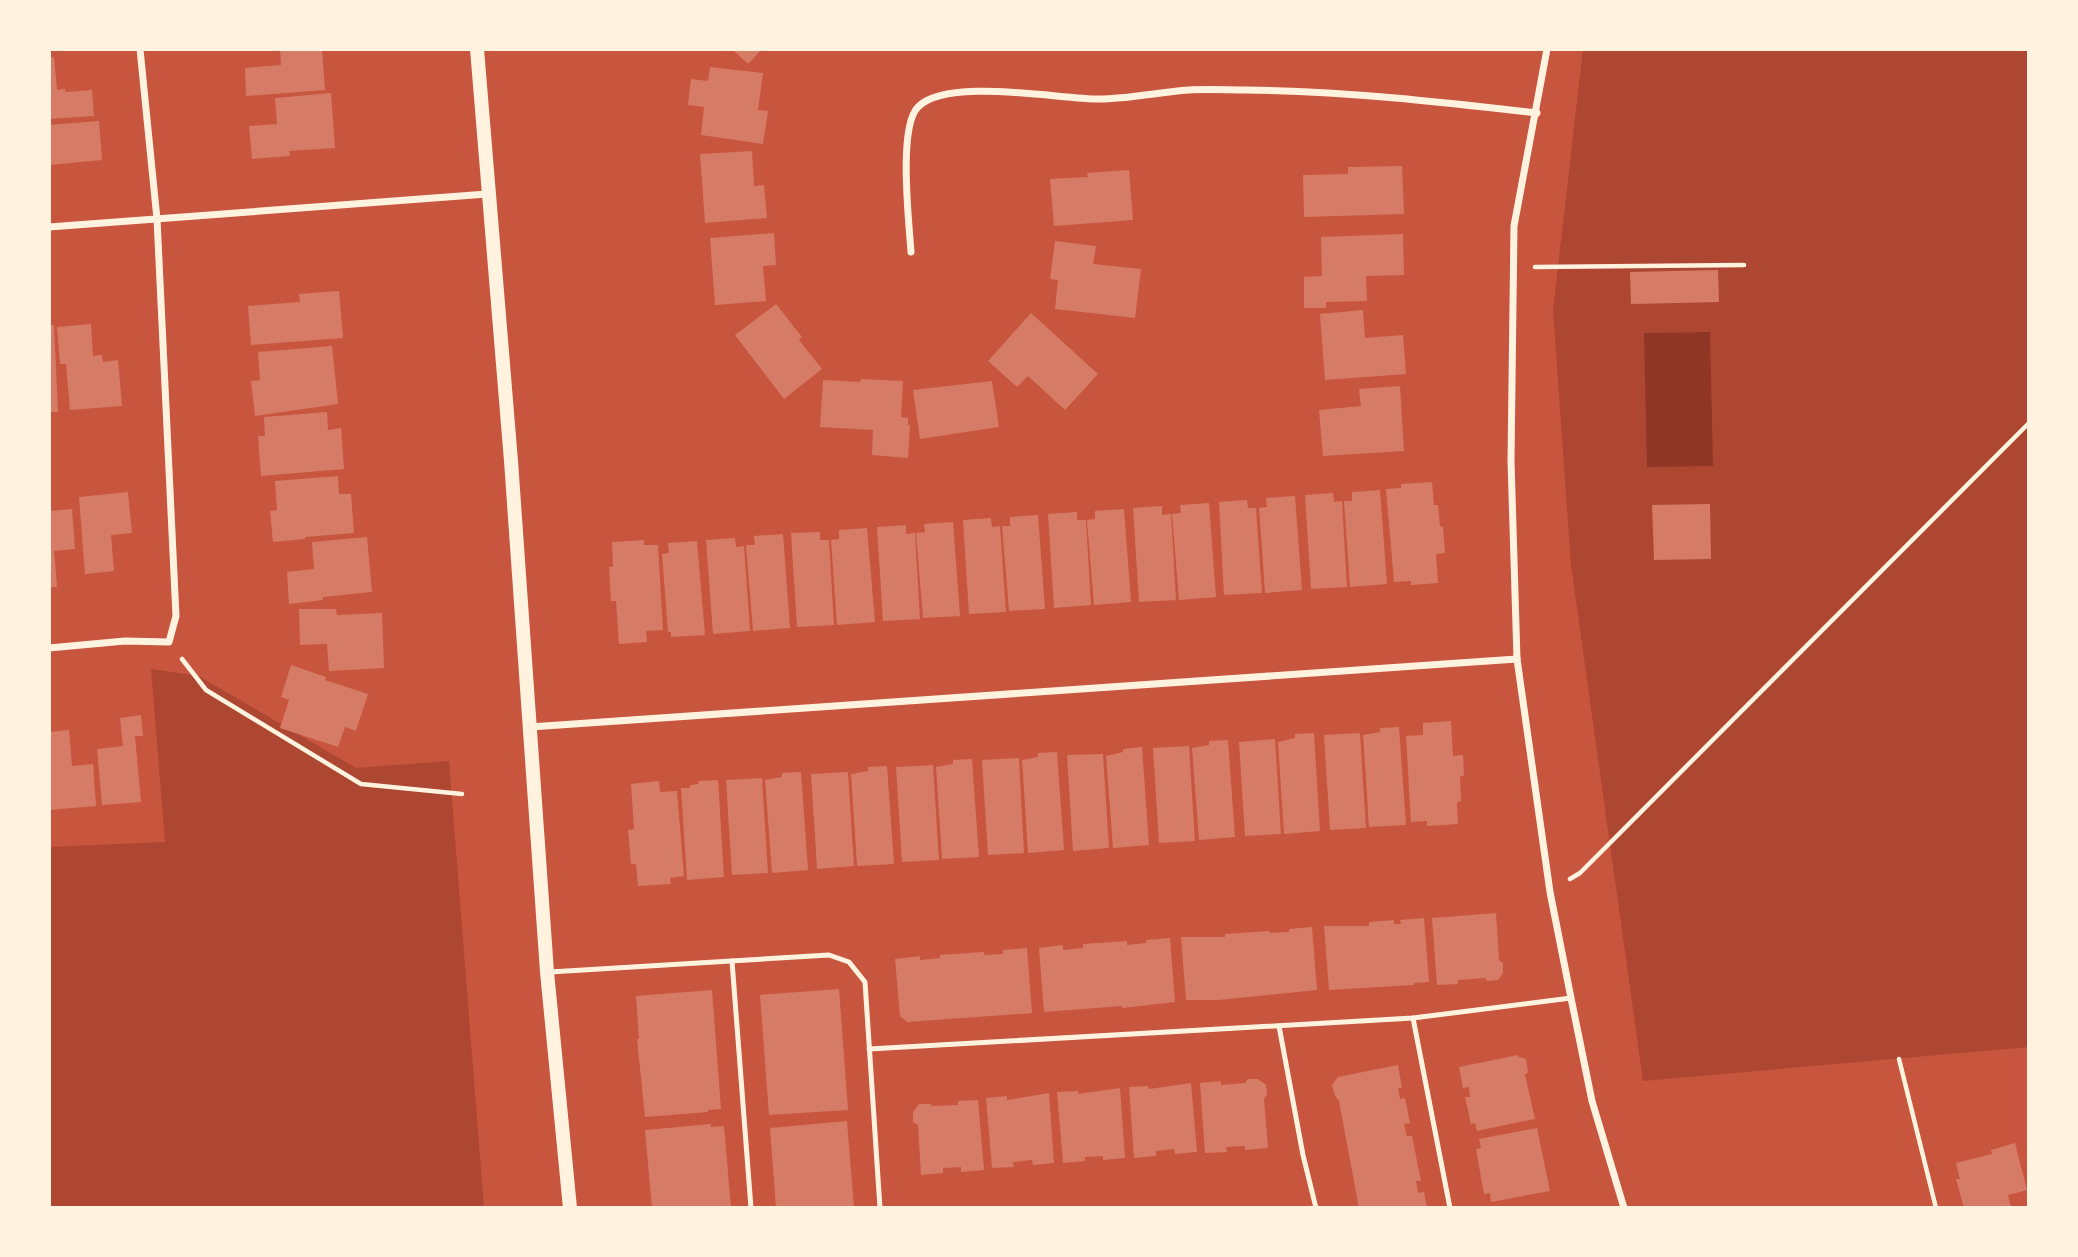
<svg xmlns="http://www.w3.org/2000/svg" width="2078" height="1257" font-family="'Golos Text',sans-serif">
<style>
.green{fill:#ae4732}
.water{fill:#8f3625}
.building{fill:#d67c66}
.lines{fill:none;stroke-linecap:round;stroke-linejoin:round}
.path{stroke:#fff3e0;stroke-width:4.5}
.service{stroke:#fff3e0;stroke-width:5}
.minor{stroke:#fff3e0;stroke-width:7}
.secondary{stroke:#fff3e0;stroke-width:14}
</style>
<rect width="100%" height="100%" fill="#c8553d"/>
<g class="green">
<polygon points="1583,49 2029,49 2029,1047 1643,1081 1571,565 1553,310"/>
<polygon points="151,669 199,676 356,768 449,761 484,1208 49,1208 49,847 165,842"/>
</g>
<polygon class="water" points="1710,332 1713,466 1647,467 1644,333"/>
<g class="building">
<polygon points="280,49 322,49 325,90 246,96 245,68 281,65"/>
<polygon points="732,49 762,49 748,64"/>
<polygon points="54,57 57,90 65,89 65,92 92,90 94,116 49,119 49,58"/>
<polygon points="710,67 763,73 758,110 768,111 763,144 701,135 704,107 688,105 691,79 708,81"/>
<polygon points="331,93 335,148 289,151 290,156 252,159 249,126 277,124 275,98"/>
<polygon points="99,121 102,160 49,165 49,125"/>
<polygon points="752,151 754,186 764,185 767,218 705,223 700,154"/>
<polygon points="1402,166 1404,214 1304,217 1303,175 1348,174 1348,167"/>
<polygon points="1129,170 1133,220 1054,226 1050,179 1088,177 1087,173"/>
<polygon points="774,233 776,265 763,266 766,301 715,305 710,238"/>
<polygon points="1403,234 1404,275 1366,276 1367,301 1326,302 1326,308 1304,308 1304,277 1322,276 1321,237"/>
<polygon points="1055,241 1096,246 1093,264 1141,269 1135,318 1055,309 1058,280 1050,279"/>
<polygon points="1718,270 1719,302 1631,304 1630,272"/>
<polygon points="339,291 343,338 251,345 248,306 300,302 299,294"/>
<polygon points="776,304 802,337 799,340 822,369 784,399 735,335"/>
<polygon points="1363,310 1365,338 1403,335 1406,374 1325,380 1320,314"/>
<polygon points="1031,313 1098,374 1065,410 1028,376 1017,387 988,361"/>
<polygon points="91,324 93,356 102,355 103,362 118,360 122,406 70,410 66,364 60,364 57,327"/>
<polygon points="49,325 54,325 58,412 49,412"/>
<polygon points="332,346 338,404 255,416 251,381 260,380 258,352"/>
<polygon points="861,379 903,381 901,417 908,418 908,425 910,425 908,458 872,455 873,430 820,427 823,380 860,382"/>
<polygon points="992,381 999,427 920,439 913,390"/>
<polygon points="1400,386 1404,451 1323,456 1319,410 1361,406 1359,389"/>
<polygon points="327,412 328,430 341,428 344,469 261,476 258,436 265,436 264,417"/>
<polygon points="338,476 339,494 351,494 354,533 305,537 305,539 273,542 270,511 277,510 275,481"/>
<polygon points="1432,482 1434,505 1438,505 1440,527 1443,526 1445,553 1436,554 1438,583 1411,585 1411,581 1394,582 1386,489 1401,488 1401,484"/>
<polygon points="1380,490 1387,584 1350,587 1344,501 1352,501 1352,492"/>
<polygon points="128,492 132,533 111,535 114,571 85,574 79,497"/>
<polygon points="1333,493 1334,502 1342,501 1347,587 1311,589 1305,495"/>
<polygon points="1295,496 1302,590 1265,593 1259,508 1267,507 1266,498"/>
<polygon points="1247,500 1248,508 1256,508 1262,593 1224,595 1219,502"/>
<polygon points="1209,503 1216,597 1179,600 1172,514 1181,513 1180,505"/>
<polygon points="1710,504 1711,559 1654,560 1652,505"/>
<polygon points="1162,506 1162,515 1171,514 1176,600 1139,602 1133,508"/>
<polygon points="72,509 75,549 54,551 57,587 49,587 49,511"/>
<polygon points="1124,509 1131,602 1094,605 1087,520 1095,519 1095,511"/>
<polygon points="1077,512 1077,520 1086,520 1091,605 1054,608 1048,514"/>
<polygon points="1038,515 1045,609 1009,611 1002,526 1010,526 1010,517"/>
<polygon points="991,518 992,527 1000,526 1006,612 969,614 963,520"/>
<polygon points="953,522 960,616 923,618 916,533 925,532 924,524"/>
<polygon points="906,525 906,534 915,533 920,619 883,621 877,527"/>
<polygon points="867,528 875,622 837,625 831,540 839,539 839,530"/>
<polygon points="820,532 820,540 829,540 834,625 797,627 791,533"/>
<polygon points="783,534 790,628 753,631 746,545 755,545 754,536"/>
<polygon points="367,537 372,592 323,597 323,600 289,604 287,572 314,569 312,542"/>
<polygon points="735,538 736,547 744,546 750,631 713,634 706,540"/>
<polygon points="644,540 644,545 658,545 663,630 646,631 647,642 619,644 616,601 611,601 609,567 613,567 612,542"/>
<polygon points="697,541 705,635 671,637 671,632 668,632 662,554 669,553 668,543"/>
<polygon points="299,609 336,609 337,615 382,613 384,668 329,671 327,644 300,645"/>
<polygon points="291,665 326,677 325,680 368,694 356,731 345,727 338,747 280,728 289,700 281,697"/>
<polygon points="141,715 143,736 135,736 141,802 102,805 97,749 123,746 120,718"/>
<polygon points="1451,721 1453,756 1463,755 1464,776 1460,776 1461,801 1457,802 1458,824 1427,826 1427,821 1411,822 1406,736 1423,735 1423,723"/>
<polygon points="1399,727 1406,825 1369,827 1363,735 1380,732 1380,728"/>
<polygon points="69,730 72,766 93,764 96,806 49,810 49,732"/>
<polygon points="1314,733 1320,831 1284,834 1278,742 1295,738 1295,734"/>
<polygon points="1360,733 1366,828 1330,830 1324,735"/>
<polygon points="1275,739 1281,834 1245,836 1239,742"/>
<polygon points="1228,740 1235,837 1199,840 1192,748 1209,745 1209,741"/>
<polygon points="1189,746 1195,841 1159,843 1153,748"/>
<polygon points="1142,747 1149,845 1113,848 1106,756 1123,752 1123,749"/>
<polygon points="1057,752 1064,850 1028,853 1022,760 1038,757 1038,753"/>
<polygon points="1103,754 1109,848 1073,851 1067,755"/>
<polygon points="1019,758 1024,853 988,855 982,760"/>
<polygon points="972,759 979,857 942,859 936,767 953,764 953,760"/>
<polygon points="933,765 939,860 902,862 896,767"/>
<polygon points="887,766 894,864 857,866 851,774 868,771 868,767"/>
<polygon points="801,772 808,870 772,873 765,780 782,777 782,773"/>
<polygon points="848,772 854,866 817,869 811,774"/>
<polygon points="762,778 768,873 732,875 726,780"/>
<polygon points="718,780 724,877 687,880 681,788 690,788 690,785 699,784 698,781"/>
<polygon points="659,781 660,792 677,791 684,876 670,878 671,884 638,886 636,864 631,864 628,830 634,829 631,784"/>
<polygon points="1496,913 1499,960 1503,963 1503,973 1498,980 1487,981 1485,978 1458,980 1458,984 1437,985 1432,918"/>
<polygon points="1424,918 1429,982 1414,983 1414,985 1329,990 1324,926 1369,926 1369,922 1394,920 1394,924 1401,924 1400,920"/>
<polygon points="1312,927 1317,990 1219,1000 1186,1000 1181,937 1225,937 1225,934 1270,931 1270,933 1289,932 1289,929"/>
<polygon points="1170,938 1175,1002 1122,1008 1122,1006 1044,1012 1039,948 1063,945 1063,950 1083,948 1083,944 1127,941 1127,945 1146,943 1146,940"/>
<polygon points="1027,948 1032,1013 907,1022 900,1016 895,959 920,956 920,960 940,958 940,955 984,952 984,955 1003,954 1003,950"/>
<polygon points="839,989 848,1110 769,1115 760,995"/>
<polygon points="712,990 721,1109 708,1110 708,1112 645,1117 637,1039 639,1039 636,996"/>
<polygon points="1518,1055 1519,1057 1526,1059 1528,1072 1525,1075 1535,1119 1477,1131 1475,1123 1471,1124 1465,1097 1470,1097 1469,1087 1463,1088 1459,1067"/>
<polygon points="1398,1065 1402,1088 1398,1088 1400,1099 1405,1098 1410,1123 1404,1124 1407,1136 1412,1136 1421,1181 1416,1181 1418,1193 1424,1192 1427,1208 1359,1208 1339,1101 1335,1096 1332,1085 1338,1077"/>
<polygon points="1248,1079 1258,1079 1266,1085 1267,1095 1264,1099 1268,1148 1245,1150 1245,1146 1226,1147 1227,1152 1205,1153 1200,1083 1221,1081 1221,1085 1245,1083"/>
<polygon points="1191,1083 1197,1152 1175,1154 1174,1149 1156,1151 1156,1156 1134,1158 1129,1087 1148,1086 1149,1089"/>
<polygon points="1120,1088 1125,1158 1103,1160 1103,1156 1085,1157 1085,1161 1063,1163 1057,1092 1078,1091 1078,1094"/>
<polygon points="1049,1093 1054,1163 1033,1165 1032,1160 1013,1162 1014,1167 992,1168 986,1098 1007,1096 1007,1100"/>
<polygon points="978,1100 984,1170 961,1172 961,1167 943,1168 943,1173 921,1175 918,1125 913,1122 913,1112 919,1104 930,1104 933,1106 958,1105 958,1101"/>
<polygon points="847,1121 854,1208 776,1208 770,1128"/>
<polygon points="711,1124 711,1127 724,1126 731,1208 652,1208 645,1130"/>
<polygon points="1537,1128 1550,1191 1491,1202 1490,1193 1484,1194 1476,1149 1481,1148 1479,1139"/>
<polygon points="2015,1143 2027,1190 2008,1195 2011,1208 1964,1208 1956,1179 1960,1179 1956,1163 1992,1154 1991,1150"/>
</g>
<g class="lines">
<g class="path">
<polyline points="1535,267 1744,265"/>
<polyline points="182,659 206,690 361,784 462,794"/>
<polyline points="1570,879 1580,873 2029,423"/>
<polyline points="1899,1059 1936,1208"/>
</g>
<g class="service">
<polyline points="732,961 751,1208"/>
<polyline points="550,972 829,955 849,962 865,982 880,1208"/>
<polyline points="1413,1018 1450,1208"/>
<polyline points="1279,1026 1303,1155 1316,1208"/>
<polyline points="869,1049 1413,1018 1571,998"/>
</g>
<g class="minor">
<polyline points="1547,49 1514,226 1511,461 1517,659 1550,892 1571,998 1592,1101 1624,1208"/>
<polyline points="49,227 487,194"/>
<path d="M911 252C909 222 898 127 918 107 947 77 1058 99 1099 99 1129 99 1159 92 1189 90 1208 89 1228 90 1247 90 1344 91 1441 102 1537 113"/>
<polyline points="49,648 125,641 169,642 176,616 157,219 140,49"/>
<polyline points="530,727 1517,659"/>
</g>
<polyline class="secondary" points="477,49 511,461 547,972 570,1208"/>
</g>
<rect width="2078" height="1257" fill="none" stroke="#fff3e0" stroke-width="102"/>
</svg>
